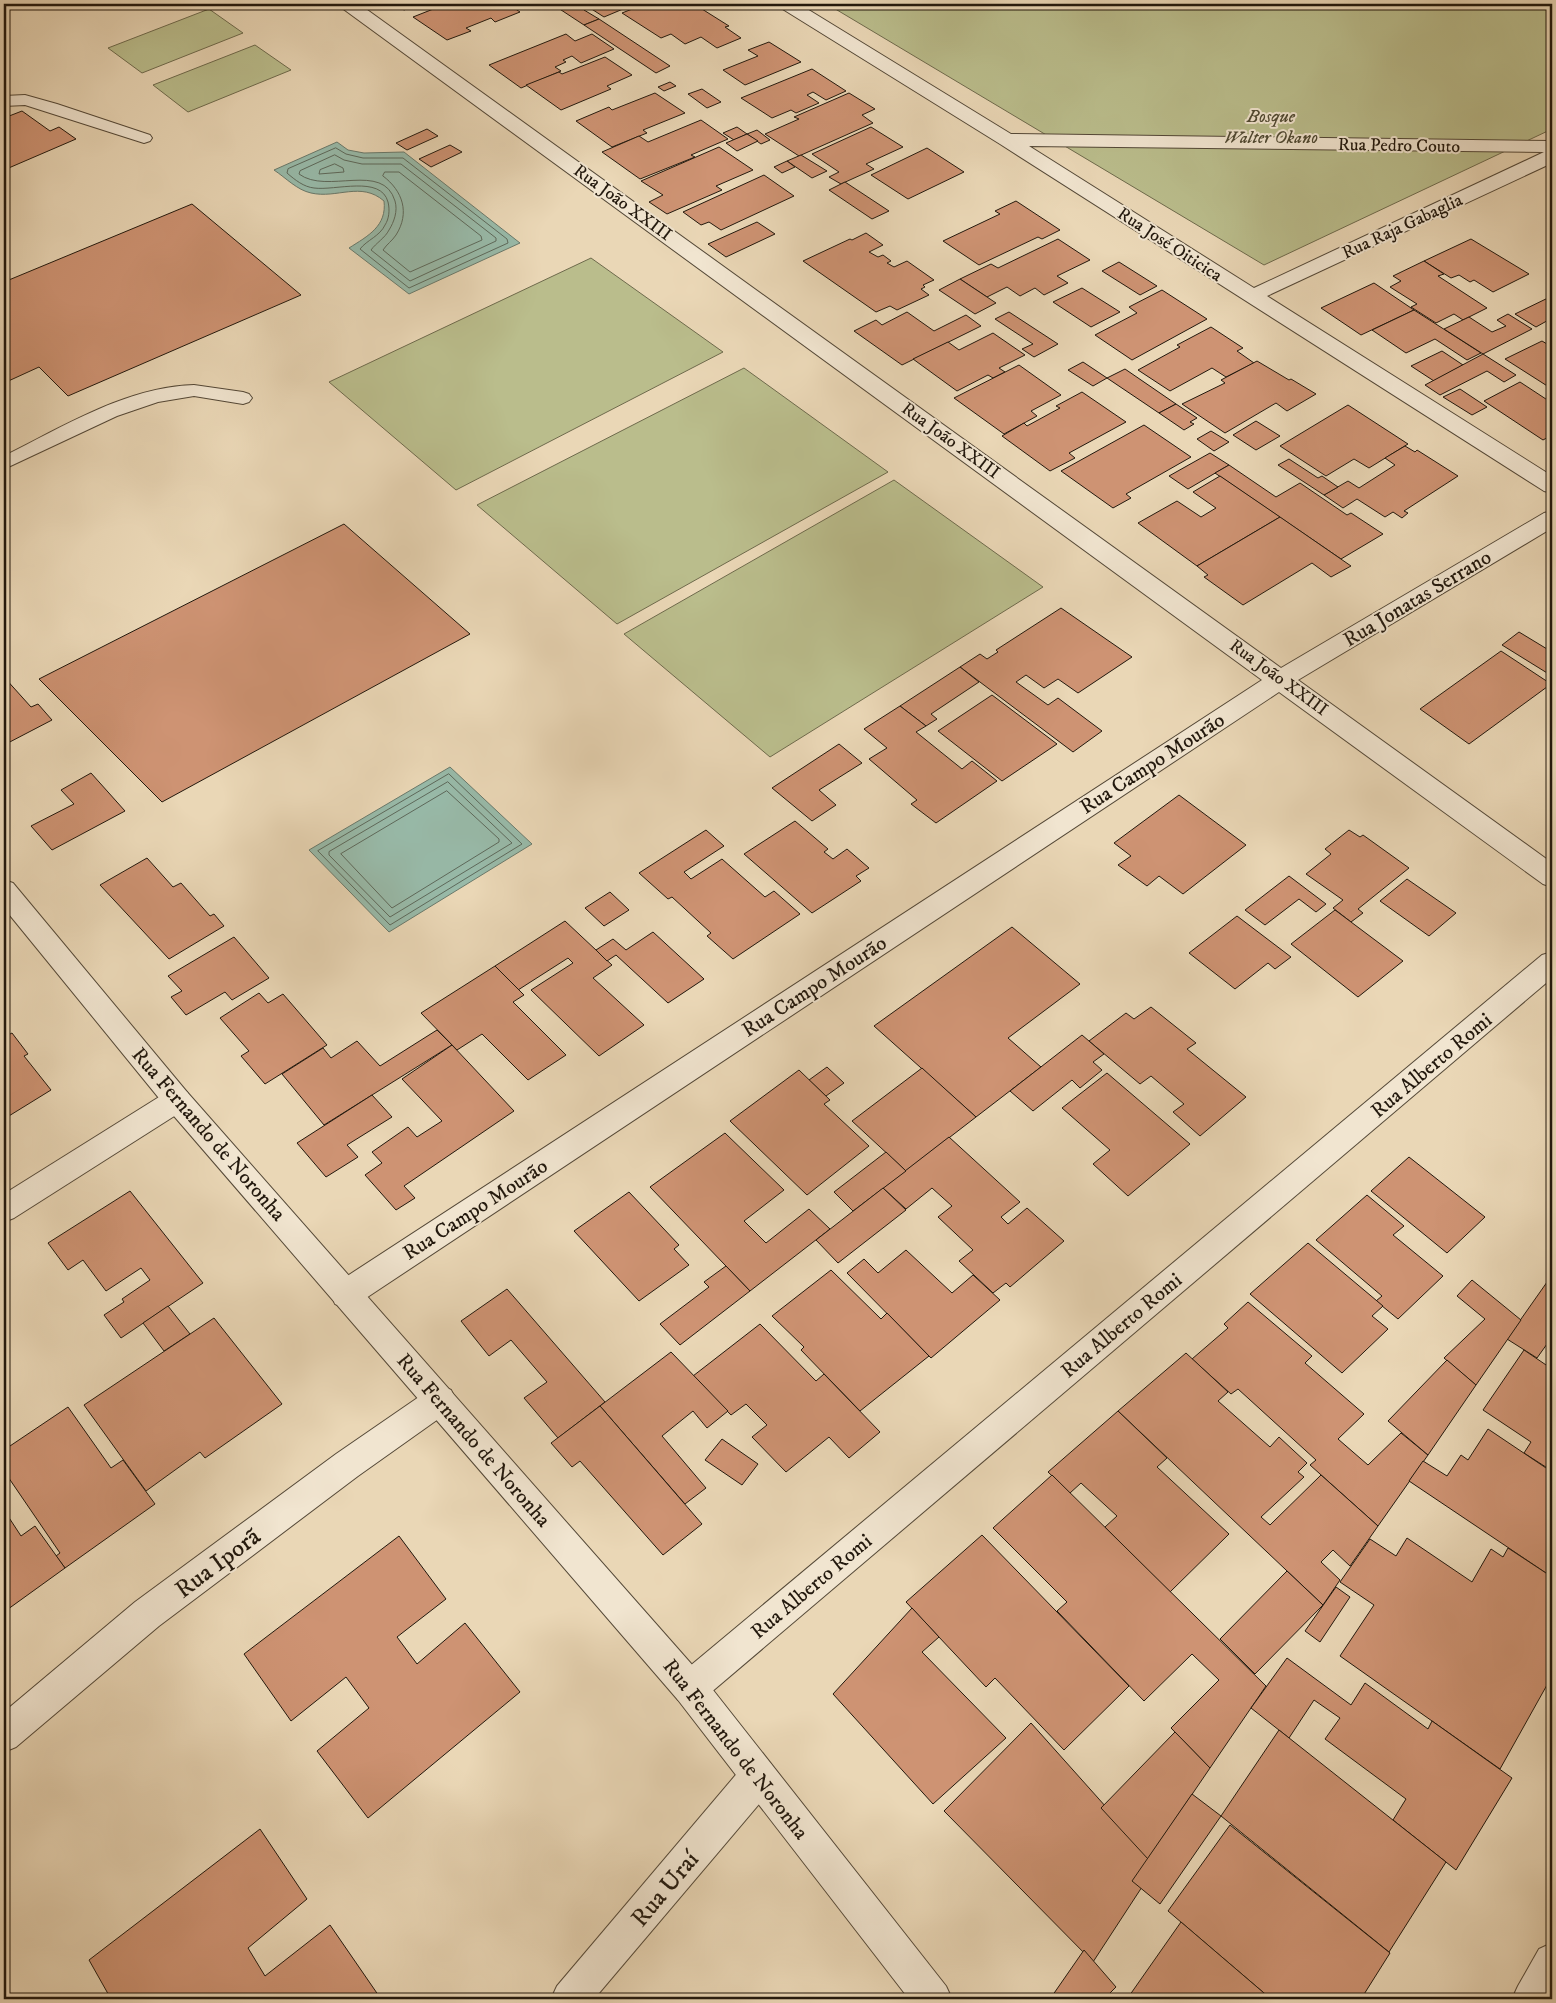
<svg xmlns="http://www.w3.org/2000/svg" width="1556" height="2003" font-family="'IM FELL DW Pica',serif">
<style>
.green{fill:#babd8c;stroke:#6e6a4c}
.water{fill:#98baa9;stroke:#69796b}
.lines{fill:none;stroke-linecap:round;stroke-linejoin:round}
.shore{stroke:#5d695b;stroke-width:1}
.building{fill:#ce9373;stroke:#22180d}
.service-casing{stroke:#544837;stroke-width:2}
.minor-casing{stroke:#544837;stroke-width:2}
.tertiary-casing{stroke:#544837;stroke-width:2}
.service{fill:#f1e5d0;fill-rule:evenodd}
.minor{fill:#f1e5d0;fill-rule:evenodd}
.tertiary{fill:#f1e5d0;fill-rule:evenodd}
.labels{text-anchor:middle;stroke-width:4;stroke-linejoin:round;paint-order:stroke}
.far-park-label{font-size:18px;font-style:italic;fill:#504a33;stroke:#f1e5d0}
.far-street-label{font-size:18px;fill:#22180d;stroke:#f1e5d0}
.street-label{font-size:21px;fill:#22180d;stroke:#f1e5d0}
.near-street-label{font-size:25px;fill:#22180d;stroke:#f1e5d0}
</style>
<rect width="100%" height="100%" fill="#ead7b6"/>
<filter id="stains"><feTurbulence type="fractalNoise" baseFrequency=".004" numOctaves="4"/><feColorMatrix values="0 0 0 0 .2 0 0 0 0 .09 0 0 0 0 .02 0 0 0 .5 -.17"/></filter>
<radialGradient id="worn" r=".72"><stop offset=".6" stop-color="#630" stop-opacity="0"/><stop offset="1" stop-color="#630" stop-opacity=".3"/></radialGradient>
<g class="green">
<polygon points="827,4 1552,4 1552,129 1264,265"/>
<polygon points="209,9 243,33 142,73 108,48"/>
<polygon points="255,45 291,70 188,112 153,85"/>
<polygon points="591,258 723,352 456,490 329,382"/>
<polygon points="744,368 888,472 617,624 477,505"/>
<polygon points="894,480 1043,587 770,757 624,634"/>
</g>
<g class="water">
<path d="M337 142 348 150 364 153 404 152 520 243 409 294 349 248C368 236 387 226 384 201 361 181 337 199 311 193 297 190 286 178 274 170Z"/>
<polygon points="450,767 532,844 389,932 309,850"/>
</g>
<g class="lines">
<g class="shore">
<path d="M336 148 346 154 363 158H403L507 239 508 243 409 288 360 249C367 240 380 236 385 225 389 219 390 210 388 202 381 175 335 191 314 188 304 187 295 180 287 173L288 169Z"/>
<path d="M335 155 344 160 362 164H401L496 238V241L410 281 371 250C376 243 385 238 389 230 394 222 398 211 395 201 383 161 327 195 299 174L300 171Z"/>
<polygon points="335,164 343,168 344,172 319,174 320,170"/>
<path d="M385 172H399L481 236 482 240 410 272 383 250C387 244 392 241 396 235 410 213 403 191 383 176Z"/>
<polygon points="449,774 522,844 390,925 318,851"/>
<polygon points="448,782 512,843 390,917 329,855 329,852"/>
<polygon points="447,791 499,839 499,842 392,908 341,854"/>
</g>
</g>
<g class="building">
<polygon points="395,4 420,4 404,10"/>
<polygon points="446,4 508,4 520,12 495,22 491,18 466,28 471,31 447,40 413,17"/>
<polygon points="552,4 591,4 593,5 615,4 623,9 604,17 590,8 584,10 599,19 584,25"/>
<polygon points="645,4 694,4 729,26 725,27 741,38 717,48 701,37 685,44 671,34 661,38 622,13"/>
<polygon points="599,19 670,66 656,73 584,25"/>
<polygon points="566,34 575,41 592,34 614,49 581,63 572,56 563,60 566,62 555,67 561,71 521,88 489,65"/>
<polygon points="769,42 801,62 745,85 723,70 758,56 748,50"/>
<polygon points="605,57 632,75 607,86 611,89 561,110 526,85 559,72 562,74"/>
<polygon points="812,69 846,91 826,100 813,92 807,95 819,103 796,113 791,110 772,118 741,98"/>
<polygon points="670,82 676,86 664,91 658,87"/>
<polygon points="702,89 721,102 707,108 688,94"/>
<polygon points="655,93 685,113 643,130 647,133 612,147 576,121 609,107 612,110"/>
<polygon points="849,93 875,109 862,115 873,123 799,156 765,134 799,119 794,117"/>
<polygon points="22,111 50,131 59,127 76,139 4,170 4,118"/>
<polygon points="701,120 728,139 691,155 695,157 640,179 602,152 639,136 648,142"/>
<polygon points="737,127 747,134 734,140 723,133"/>
<polygon points="871,127 903,147 866,164 874,169 841,184 829,177 839,172 812,154"/>
<polygon points="427,129 438,136 407,150 396,143"/>
<polygon points="757,130 770,140 761,144 747,134"/>
<polygon points="747,134 758,141 737,151 726,143"/>
<polygon points="450,145 462,152 431,167 419,159"/>
<polygon points="719,147 753,170 716,186 722,190 667,214 649,202 663,195 641,181"/>
<polygon points="927,148 964,172 908,199 871,175"/>
<polygon points="801,155 827,171 812,178 787,161"/>
<polygon points="787,161 795,167 782,173 774,167"/>
<polygon points="764,175 794,196 721,230 709,222 701,225 683,212"/>
<polygon points="845,182 889,211 872,219 829,190"/>
<polygon points="1016,201 1060,230 1042,239 1038,237 979,265 943,241 1000,214 995,211"/>
<polygon points="192,204 301,295 68,396 39,367 4,383 4,282"/>
<polygon points="757,222 775,234 726,257 708,244"/>
<polygon points="866,233 883,245 869,252 878,257 883,255 891,261 887,263 894,267 907,261 934,280 923,285 925,287 921,289 929,295 897,310 890,306 876,312 803,261 850,239 852,240"/>
<polygon points="1058,239 1090,260 1057,276 1068,283 1044,295 1035,288 1020,296 1007,287 987,297 960,279 991,264 998,268"/>
<polygon points="1471,239 1529,274 1493,292 1474,280 1470,282 1459,275 1451,278 1424,261"/>
<polygon points="1424,261 1444,274 1438,276 1487,308 1463,320 1454,314 1436,323 1411,307 1417,304 1390,287 1401,281 1393,276"/>
<polygon points="1119,262 1157,286 1140,295 1102,271"/>
<polygon points="960,279 996,303 975,314 939,290"/>
<polygon points="1374,283 1414,310 1361,335 1321,308"/>
<polygon points="1082,288 1120,312 1091,327 1053,302"/>
<polygon points="1162,290 1207,319 1132,360 1095,335 1137,313 1129,307"/>
<polygon points="1552,296 1552,318 1536,327 1515,314"/>
<polygon points="1414,310 1481,353 1467,360 1435,339 1406,353 1372,330"/>
<polygon points="907,312 934,331 966,315 981,326 902,365 854,331 876,320 882,325"/>
<polygon points="1009,312 1058,344 1034,357 1022,349 1033,344 995,319"/>
<polygon points="1508,314 1532,329 1483,354 1444,329 1469,317 1492,332 1506,326 1497,320"/>
<polygon points="1211,327 1243,348 1237,351 1254,363 1226,377 1212,368 1170,391 1138,370 1180,347 1177,345"/>
<polygon points="993,333 1025,355 999,368 1005,372 993,378 988,375 957,391 913,359 948,342 959,350"/>
<polygon points="1542,341 1552,347 1552,389 1505,359"/>
<polygon points="1442,351 1463,365 1434,381 1411,366"/>
<polygon points="1483,354 1516,375 1504,382 1487,371 1440,395 1425,385"/>
<polygon points="1257,361 1289,380 1291,379 1316,394 1287,411 1276,403 1225,433 1182,404 1225,383 1221,380"/>
<polygon points="1083,362 1107,378 1093,386 1068,370"/>
<polygon points="1019,365 1061,395 1031,411 1037,416 1004,434 954,398"/>
<polygon points="1125,369 1176,404 1159,413 1107,378"/>
<polygon points="1520,382 1552,403 1552,435 1543,440 1484,401"/>
<polygon points="1460,389 1487,407 1472,415 1443,397"/>
<polygon points="1082,392 1126,422 1069,453 1075,458 1050,471 1002,436 1024,423 1027,426 1060,408 1056,406"/>
<polygon points="1176,404 1197,418 1190,422 1194,424 1184,430 1159,413"/>
<polygon points="1348,405 1408,444 1369,468 1354,459 1326,476 1280,446"/>
<polygon points="1256,421 1280,436 1256,450 1233,435"/>
<polygon points="1144,425 1191,457 1126,494 1131,498 1113,508 1061,471"/>
<polygon points="1211,431 1229,442 1214,451 1197,439"/>
<polygon points="1405,446 1415,452 1417,450 1458,476 1404,511 1408,513 1402,518 1393,512 1385,517 1357,499 1343,508 1324,495 1348,481 1359,488 1395,465 1385,458"/>
<polygon points="1210,453 1229,465 1188,489 1169,476"/>
<polygon points="1289,459 1318,478 1322,476 1338,487 1324,495 1278,465"/>
<polygon points="1229,465 1276,497 1300,483 1347,515 1351,513 1383,534 1341,559 1215,473"/>
<polygon points="1220,476 1280,517 1197,566 1138,523 1177,501 1201,517 1216,508 1193,492"/>
<polygon points="1280,517 1351,566 1331,577 1312,563 1243,605 1204,577 1208,575 1197,566"/>
<polygon points="344,524 470,634 162,802 39,679"/>
<polygon points="1061,608 1132,657 1078,693 1058,679 1044,688 1026,675 1016,682 1048,705 1058,698 1102,731 1073,752 960,667 980,654 987,659 998,652 996,650"/>
<polygon points="1519,632 1552,652 1552,676 1502,645"/>
<polygon points="1501,651 1551,684 1469,744 1420,709"/>
<polygon points="960,667 979,682 931,714 937,719 926,726 900,706"/>
<polygon points="4,677 31,707 38,704 52,720 4,745"/>
<polygon points="992,695 1057,744 1002,781 938,731"/>
<polygon points="900,706 926,726 916,732 962,769 972,761 997,781 936,823 911,804 917,800 869,759 887,748 864,729"/>
<polygon points="839,744 862,763 819,790 836,805 812,821 772,788"/>
<polygon points="91,773 125,811 52,850 31,826 74,804 61,790"/>
<polygon points="1179,795 1246,845 1183,894 1159,876 1147,886 1118,865 1131,856 1114,843"/>
<polygon points="795,821 828,849 824,852 833,859 847,849 869,868 856,876 861,881 812,913 744,854"/>
<polygon points="706,830 724,846 684,872 691,879 722,859 765,897 774,891 800,914 733,959 707,936 711,933 672,897 668,899 639,873"/>
<polygon points="1349,830 1360,837 1363,835 1409,868 1358,909 1363,913 1351,922 1333,908 1343,900 1306,874 1331,854 1325,849"/>
<polygon points="147,858 173,887 181,883 210,916 214,914 224,926 169,959 100,885"/>
<polygon points="1289,876 1326,904 1316,912 1299,899 1265,925 1245,910"/>
<polygon points="1407,879 1456,913 1429,936 1380,901"/>
<polygon points="610,892 629,910 604,926 585,908"/>
<polygon points="1335,910 1403,961 1358,997 1291,944"/>
<polygon points="1237,916 1291,957 1275,969 1268,963 1235,989 1189,953"/>
<polygon points="565,921 612,965 593,978 644,1025 599,1056 531,990 573,963 568,958 518,990 495,966"/>
<polygon points="1012,927 1080,984 1008,1038 1041,1067 976,1117 874,1026"/>
<polygon points="653,932 704,979 668,1003 616,955 607,961 596,950 613,939 626,950"/>
<polygon points="234,937 269,978 232,1000 225,992 186,1015 171,997 182,991 168,976"/>
<polygon points="495,966 524,995 513,1002 566,1055 528,1080 482,1034 457,1050 421,1013"/>
<polygon points="259,993 268,1003 283,994 327,1045 265,1084 241,1056 249,1051 220,1018"/>
<polygon points="1151,1007 1196,1043 1187,1049 1246,1097 1200,1136 1173,1112 1184,1104 1151,1076 1140,1084 1089,1041 1126,1013 1134,1019"/>
<polygon points="4,1030 8,1035 12,1033 28,1054 24,1056 51,1090 4,1119"/>
<polygon points="437,1030 452,1045 324,1125 282,1074 323,1048 331,1058 357,1041 380,1066"/>
<polygon points="1082,1035 1104,1054 1093,1062 1102,1070 1080,1088 1072,1080 1033,1111 1010,1091"/>
<polygon points="452,1045 514,1111 404,1186 415,1198 396,1210 365,1175 382,1163 372,1152 408,1127 417,1137 442,1121 402,1079"/>
<polygon points="827,1067 844,1083 826,1096 809,1080"/>
<polygon points="922,1068 976,1117 906,1171 852,1121"/>
<polygon points="799,1070 830,1100 824,1104 869,1146 807,1195 730,1121"/>
<polygon points="1107,1073 1190,1144 1128,1196 1093,1164 1110,1150 1062,1108"/>
<polygon points="372,1095 392,1117 347,1145 358,1157 326,1177 297,1143"/>
<polygon points="725,1133 784,1190 744,1221 766,1243 809,1209 830,1229 750,1291 650,1187"/>
<polygon points="949,1137 1020,1202 1001,1217 1008,1224 1027,1208 1064,1241 1010,1287 1006,1283 993,1293 959,1261 973,1250 938,1217 952,1206 932,1188 906,1209 883,1188"/>
<polygon points="886,1152 906,1171 853,1211 834,1192"/>
<polygon points="1409,1157 1485,1217 1447,1253 1371,1191"/>
<polygon points="883,1188 906,1210 838,1263 816,1240"/>
<polygon points="130,1191 203,1283 121,1338 104,1315 124,1302 122,1299 150,1280 141,1268 106,1291 83,1260 68,1270 48,1243"/>
<polygon points="629,1192 679,1245 674,1249 689,1265 639,1301 574,1231"/>
<polygon points="1367,1195 1404,1226 1393,1235 1443,1276 1398,1319 1376,1301 1382,1296 1316,1240"/>
<polygon points="1308,1243 1383,1306 1372,1316 1388,1329 1342,1373 1250,1294"/>
<polygon points="906,1250 952,1293 973,1275 1000,1300 931,1358 847,1273 864,1259 878,1273"/>
<polygon points="726,1266 750,1291 680,1345 660,1324 709,1287 704,1282"/>
<polygon points="831,1270 881,1319 887,1313 929,1356 860,1411 801,1350 804,1347 772,1316"/>
<polygon points="1552,1275 1552,1337 1537,1358 1507,1339"/>
<polygon points="1472,1280 1521,1320 1476,1385 1444,1358 1485,1319 1457,1296"/>
<polygon points="507,1289 605,1402 558,1438 524,1398 547,1382 511,1340 489,1356 461,1321"/>
<polygon points="1248,1302 1312,1356 1305,1363 1364,1414 1338,1439 1368,1465 1401,1433 1428,1455 1378,1526 1310,1465 1316,1460 1238,1389 1231,1394 1192,1359 1228,1328 1224,1324"/>
<polygon points="168,1306 190,1334 164,1351 143,1323"/>
<polygon points="214,1318 282,1404 205,1458 200,1452 146,1491 84,1405"/>
<polygon points="760,1324 816,1381 824,1374 880,1432 849,1458 829,1437 786,1472 752,1437 767,1425 746,1404 731,1415 693,1376"/>
<polygon points="1524,1350 1552,1369 1552,1471 1524,1453 1531,1442 1483,1410"/>
<polygon points="671,1352 728,1411 707,1428 693,1411 662,1436 706,1488 685,1504 600,1406"/>
<polygon points="1186,1353 1228,1392 1218,1401 1270,1447 1279,1437 1307,1463 1298,1472 1304,1477 1261,1517 1270,1525 1321,1475 1378,1526 1350,1566 1333,1550 1321,1562 1340,1580 1323,1605 1118,1411"/>
<polygon points="1447,1360 1476,1385 1428,1455 1388,1421"/>
<polygon points="600,1406 702,1524 663,1555 580,1461 572,1467 551,1443"/>
<polygon points="68,1407 111,1468 123,1460 155,1504 65,1568 56,1556 60,1553 4,1471 4,1450"/>
<polygon points="1118,1411 1167,1458 1157,1467 1229,1534 1170,1592 1105,1527 1117,1516 1081,1483 1070,1493 1048,1472"/>
<polygon points="1488,1429 1552,1472 1552,1577 1409,1481 1423,1461 1447,1476 1461,1455 1468,1460"/>
<polygon points="722,1439 758,1464 742,1485 705,1460"/>
<polygon points="1052,1475 1266,1686 1210,1768 1171,1728 1219,1680 1192,1654 1144,1701 1057,1611 1067,1602 993,1528"/>
<polygon points="4,1510 21,1536 35,1526 65,1568 4,1612"/>
<polygon points="982,1535 1129,1686 1064,1750 995,1678 986,1687 906,1602"/>
<polygon points="399,1536 446,1599 397,1637 417,1664 465,1623 520,1692 368,1818 317,1751 369,1708 346,1677 291,1721 244,1654"/>
<polygon points="1407,1538 1472,1582 1491,1549 1503,1557 1508,1548 1552,1577 1552,1676 1500,1769 1340,1656 1374,1605 1340,1582 1370,1539 1396,1556"/>
<polygon points="1287,1571 1323,1605 1255,1674 1220,1639"/>
<polygon points="1336,1587 1350,1597 1320,1642 1305,1631"/>
<polygon points="912,1608 939,1637 922,1652 1006,1738 933,1804 833,1694"/>
<polygon points="1287,1658 1351,1705 1365,1683 1428,1729 1432,1721 1512,1778 1456,1870 1393,1820 1406,1799 1325,1739 1340,1718 1314,1700 1289,1738 1251,1708"/>
<polygon points="1031,1723 1157,1864 1093,1962 944,1811"/>
<polygon points="1279,1730 1446,1862 1389,1952 1221,1816"/>
<polygon points="1175,1732 1210,1768 1148,1859 1101,1808"/>
<polygon points="1192,1794 1221,1816 1160,1904 1132,1881"/>
<polygon points="1230,1825 1390,1953 1361,1999 1271,1999 1168,1911"/>
<polygon points="260,1829 307,1899 248,1948 265,1976 330,1925 381,1999 198,1999 196,1995 190,1999 111,1999 89,1960"/>
<polygon points="1181,1922 1271,1999 1127,1999"/>
<polygon points="1084,1950 1116,1987 1104,1999 1050,1999"/>
</g>
<g class="lines">
<g class="service-casing">
<g id="service">
<polygon points="25,95 57,104 150,135 152,138 150,141 144,143 25,105 4,106 4,96"/>
<path d="M194 385 243 392 249 394 252 398 249 402 243 404 194 396 158 402 117 416 4 469V456C63 427 126 387 194 385Z"/>
</g>
</g>
<g class="minor-casing">
<g id="minor">
<polygon points="340,4 359,4 1281,668 1544,513 1552,511 1552,528 1298,680 1552,863 1552,887 1543,884 1279,692 357,1304 346,1308 335,1304 331,1294 335,1284 1262,680 342,8"/>
<path d="M778 4H799L1011 134 1552 141V163L1267 296 1552 476V493L1544 491 1000 144 781 8ZM1029 146 1544 152 1254 288Z"/>
<polygon points="1552,952 1552,978 702,1700 690,1705 678,1700 673,1688 678,1676 1542,955"/>
<polygon points="177,1088 187,1092 191,1100 187,1108 14,1218 4,1222 4,1194 167,1092"/>
<polygon points="440,1385 451,1390 456,1400 451,1410 358,1476 159,1626 16,1747 4,1752 4,1712 135,1602 336,1454 429,1390"/>
<polygon points="758,1759 771,1764 776,1777 771,1790 594,1999 551,1999 557,1986 745,1764"/>
<polygon points="1552,1943 1552,1999 1512,1999 1518,1986 1539,1949"/>
</g>
</g>
<g class="tertiary-casing">
<polygon id="tertiary" points="4,880 13,883 187,1092 702,1676 946,1986 952,1999 909,1999 678,1700 167,1108 4,908"/>
</g>
<use href="#service" class="service"/>
<use href="#minor" class="minor"/>
<use href="#tertiary" class="tertiary"/>
</g>
<g class="labels">
<g class="far-park-label">
<text x="1271" y="122">Bosque<tspan x="1271" dy="21">Walter Okano</tspan></text>
</g>
<g class="far-street-label">
<text transform="translate(1399 145) rotate(1)" y="6">Rua Pedro Couto</text>
<text transform="translate(623 202) rotate(36)" y="6">Rua João XXIII</text>
<text transform="translate(1402 226) rotate(-25)" y="6">Rua Raja Gabaglia</text>
<text transform="translate(1170 244) rotate(33)" y="6">Rua José Oiticica</text>
<text transform="translate(951 440) rotate(36)" y="6">Rua João XXIII</text>
<text transform="translate(1279 677) rotate(36)" y="6">Rua João XXIII</text>
</g>
<g class="street-label">
<text transform="translate(1417 598) rotate(-31)" y="7">Rua Jonatas Serrano</text>
<text transform="translate(1152 763) rotate(-33)" y="7">Rua Campo Mourão</text>
<text transform="translate(814 986) rotate(-33)" y="7">Rua Campo Mourão</text>
<text transform="translate(1431 1065) rotate(-40)" y="7">Rua Alberto Romi</text>
<text transform="translate(209 1134) rotate(49)" y="7">Rua Fernando de Noronha</text>
<text transform="translate(475 1209) rotate(-33)" y="7">Rua Campo Mourão</text>
<text transform="translate(1121 1325) rotate(-40)" y="7">Rua Alberto Romi</text>
<text transform="translate(474 1440) rotate(49)" y="7">Rua Fernando de Noronha</text>
<text transform="translate(811 1586) rotate(-40)" y="7">Rua Alberto Romi</text>
<text transform="translate(736 1749) rotate(52)" y="7">Rua Fernando de Noronha</text>
</g>
<g class="near-street-label">
<text transform="translate(217 1562) rotate(-37)" y="9">Rua Iporã</text>
<text transform="translate(664 1888) rotate(-50)" y="9">Rua Uraí</text>
</g>
</g>
<rect width="1556" height="2003" fill="none" stroke="#ead7b6" stroke-width="20"/>
<rect x="5" y="5" width="1546" height="1993" fill="none" stroke="#22180d" stroke-width="2.5"/>
<rect x="10" y="10" width="1536" height="1983" fill="none" stroke="#22180d"/>
<rect width="100%" height="100%" filter="url(#stains)"/>
<rect width="100%" height="100%" fill="url(#worn)"/>
</svg>
